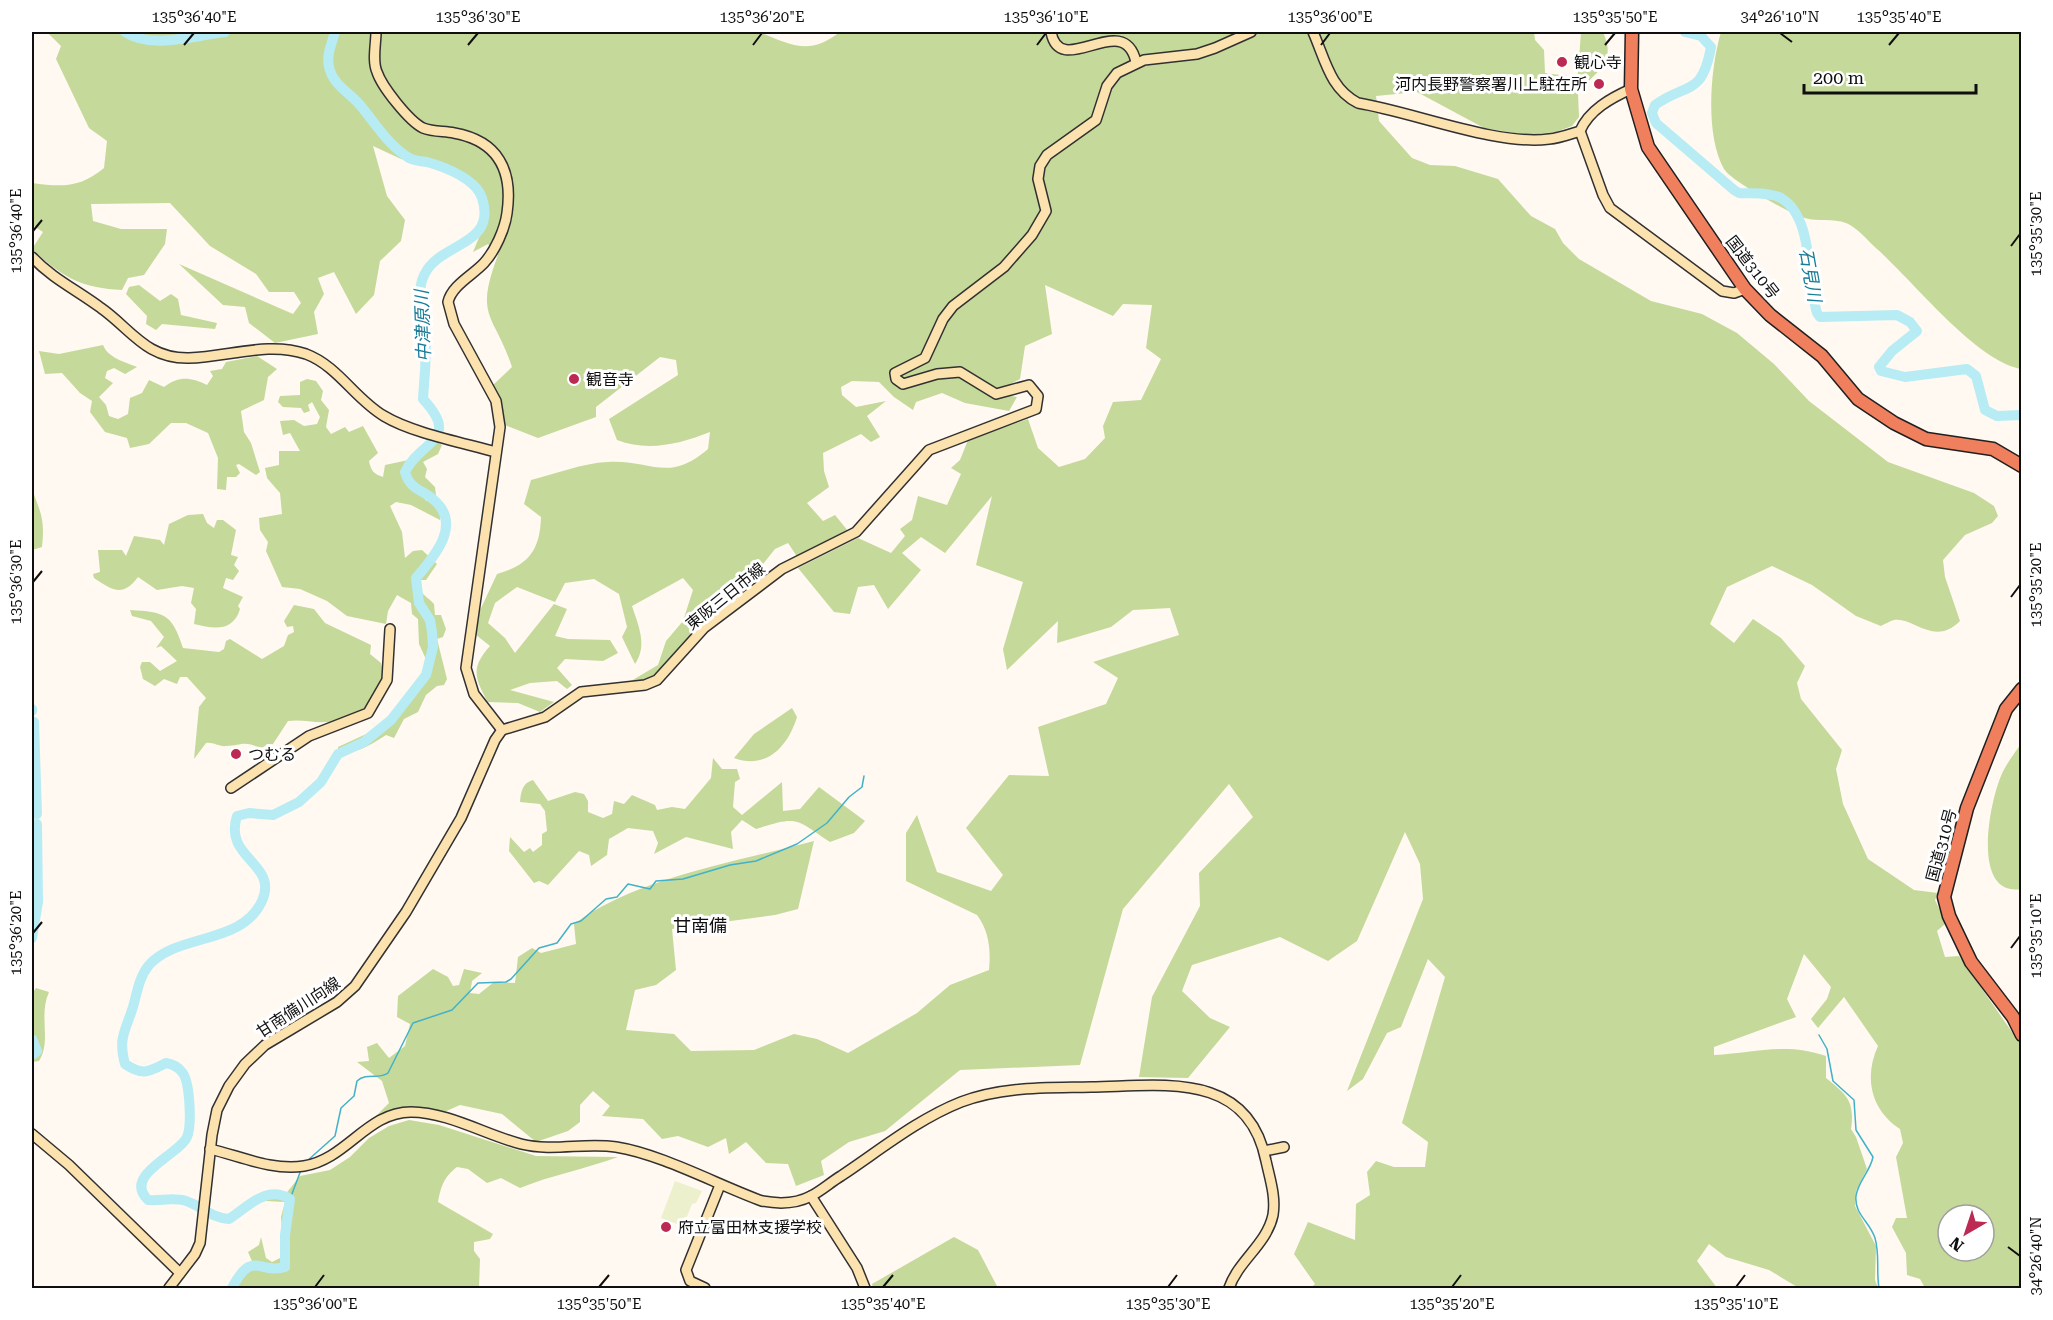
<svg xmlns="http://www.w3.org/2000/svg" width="2053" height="1320" font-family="'Roboto Serif','Noto Sans JP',serif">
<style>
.green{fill:#dde8bb}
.forest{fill:#c5d99b;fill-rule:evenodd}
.pitch{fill:#ecf0cd}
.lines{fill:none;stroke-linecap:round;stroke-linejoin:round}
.stream{stroke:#41b2c9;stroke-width:1.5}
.river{stroke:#b7ecf4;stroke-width:10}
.secondary-casing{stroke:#313131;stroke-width:12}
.highway-casing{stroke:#202020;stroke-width:15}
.secondary{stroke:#fce2af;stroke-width:9}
.highway{stroke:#f07f5e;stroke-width:12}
.ticks{fill:none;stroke:#0f0f0f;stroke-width:2}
.poi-dot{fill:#bc2a53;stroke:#fff;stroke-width:2}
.labels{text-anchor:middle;stroke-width:6;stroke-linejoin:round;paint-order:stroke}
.poi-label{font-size:16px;fill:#0f0f0f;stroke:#fff;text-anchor:start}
.street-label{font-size:16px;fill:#0f0f0f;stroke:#fff}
.water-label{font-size:18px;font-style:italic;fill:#1a7d97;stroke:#fff}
.neighbourhood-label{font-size:18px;fill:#0f0f0f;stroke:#fff}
.neatline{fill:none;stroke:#0f0f0f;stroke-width:2}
.ticks-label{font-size:15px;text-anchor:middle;fill:#0f0f0f}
</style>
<rect width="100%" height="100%" fill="#fff9f1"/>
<polygon class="green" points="32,717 37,902 32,926"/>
<g class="forest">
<path d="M47 32H759C792 45 809 56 840 32H1534L1535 40 1544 50 1545 73 1575 77 1578 73 1581 32H1603C1617 63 1597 70 1578 93L1579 117 1572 126 1556 132 1526 135 1484 128 1417 92 1376 96 1379 121 1412 158 1430 165 1455 166 1498 179 1531 216 1555 229 1563 243 1579 259 1651 301 1702 314 1737 333 1774 364 1809 401 1888 462 1974 493 1994 506 1998 516 1992 523 1965 535 1943 560 1945 577 1960 621C1934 647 1914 617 1894 620 1890 621 1885 624 1881 626L1856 616 1812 585 1772 566 1727 587 1710 624 1734 643 1753 619 1781 638 1805 666 1797 683 1801 699 1842 750 1836 769 1843 804 1868 859 1914 890 1938 893 1935 900 1946 923 1937 931 1945 957 1959 956 2021 1045V1288H1925L1920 1279 1907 1275 1906 1253 1892 1227 1896 1218H1907L1896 1157 1903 1143 1900 1129C1870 1110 1864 1076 1878 1046L1844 997 1818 1028 1811 1019 1827 999 1831 987 1804 954 1787 999 1796 1017 1714 1047V1055C1755 1053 1785 1042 1826 1056V1078C1847 1095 1855 1101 1851 1129L1856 1137 1867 1169 1856 1191 1855 1206 1876 1246 1875 1280 1878 1288H1799L1769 1270 1726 1257 1709 1244 1697 1261 1717 1288H1311L1315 1284 1294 1254 1308 1222 1355 1240 1356 1204 1370 1195 1367 1172 1376 1161 1394 1167H1425L1428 1142 1402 1123 1445 977 1428 959 1401 1027 1387 1033 1363 1079 1347 1091 1423 899 1420 864 1405 832 1357 941 1328 961 1280 937 1192 965 1182 991 1210 1018 1230 1027 1188 1078 1139 1077 1152 997 1200 906 1199 873 1253 817 1229 784 1123 909 1080 1065 960 1070 885 1131 849 1142 821 1161 824 1175 796 1186 788 1164 766 1163 746 1142 729 1154 726 1138 708 1147 678 1136 662 1139 643 1119 602 1116 610 1106 593 1091 580 1105V1122L568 1131 536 1142 502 1114 460 1105 442 1113C416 1103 396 1110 371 1121L389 1103 382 1081 357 1062 369 1061 367 1047 377 1043 389 1058 405 1046 410 1024 397 1017 398 996 433 969 448 977 453 986 459 985 464 969 482 973 472 981 470 993 479 994 494 982 515 983 518 957 532 948 541 953 576 944 574 924C638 877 737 862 814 841L798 909 775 915 672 929 676 970 656 985 635 990 626 1030 674 1034 691 1051 754 1050 794 1034 817 1039 848 1053 917 1013 950 985 989 970C991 950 989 931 977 915L906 881V833L917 815 937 872 991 891 1003 875 966 828 1009 775 1049 776 1038 727 1106 704 1118 678 1093 662 1179 635 1170 608 1133 610 1111 627 1057 643 1058 621 1007 670 1003 649 1023 582 976 565 992 496 945 553 921 537 902 553 921 570 888 609 874 585 858 587 850 614 834 612 798 568 858 538 891 553 905 536 900 529 912 520 918 496 947 505 961 474 951 468 960 460 968 440 1028 419 1038 448 1059 467 1085 459 1105 438 1103 426 1113 402 1141 400 1161 359 1146 348 1152 305 1123 304 1113 316 1045 285 1052 334 1025 346 1020 379 994 393 1017 397 1009 411 965 403 942 393 916 402 913 410 894 397 879 382 852 381 841 387 842 395 856 407 886 401 867 416 880 437 871 442 861 434 823 453 824 471 829 487 807 503 823 521 835 515 848 531 798 558 788 543 775 549 731 604 660 675 645 681H631L658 665 666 641 683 621 693 590 683 578 632 606C638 625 648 645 635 664L622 637 627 627 619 594 594 579 565 583 555 602 517 587 495 603 488 623 505 638 515 653 554 604 567 609 555 636 568 639 610 640 618 653 603 661 565 659 557 668 572 685 567 689 557 681 530 683 510 690 554 702 540 712 518 703 488 702C475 679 470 668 490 646L475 634V621L497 574C529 565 540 550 541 517L524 504 531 480C555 474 583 463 607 462 652 459 667 484 708 449L710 432C680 444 648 452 617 440L609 419 678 375 676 360 660 357 596 407V417L538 438 502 424 493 385 512 367C494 312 474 319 498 255L488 244 473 252 488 216 484 194 476 181 446 168 401 159 373 146 387 196 405 220 401 241 380 261 374 295 356 314 334 272 318 278 324 294 314 312 318 334 275 343 249 323 245 307 223 305 179 264 293 314 301 303 294 292H269L256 274 210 246 170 203 91 204 93 221 121 229H167L165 244 144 275 128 278 122 290C81 288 62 277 32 249L43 232 32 225V183C62 187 80 188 104 168L107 141 89 128 56 59 61 46ZM1948 1215H1984V1251H1948Z"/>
<path d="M1721 32H2021V369C1976 361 1913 281 1877 249 1868 241 1857 227 1846 223 1833 218 1818 222 1805 218 1791 214 1731 181 1724 169 1705 135 1710 69 1721 32Z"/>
<polygon points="139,285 160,301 171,294 178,299 181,315 217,323 215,329 162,324 156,330 146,324 147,316 126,294 129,287"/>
<path d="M103 345C108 358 125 362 137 367L125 374 114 368 107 371 105 378 113 383 99 397 106 405 109 416 118 419 128 414 130 398 142 393 149 380 164 387C179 376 190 377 207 385L213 376 210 371 222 369 226 362 257 356 277 369 268 377 264 400 241 411 244 432 251 443 260 472 256 475 239 464 236 465 240 473 236 477H227L226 490 217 489 218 458 208 433 186 423H171L149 444 130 448 127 438 105 432 90 412 92 401 80 393 62 373 45 374 39 351 59 354Z"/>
<path d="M307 379 316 381 323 391 321 400 329 410 326 427 331 434 345 427 349 432 363 426 378 453 369 461C371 471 374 474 383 477L385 465 418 458 437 442 442 445 438 454 423 462 427 469 425 477 435 487 436 495 427 493 425 500 435 504 441 510 440 520 411 505 396 502 390 506 402 532 405 558 413 551 422 550 437 564 426 580H420C415 592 427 596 434 604L435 615H441L446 629 443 637 437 639 447 679 444 685 437 686 426 695 418 712 404 719 394 738 386 735C370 745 357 755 338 751V747L377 729 410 692 424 684 430 668 419 644 418 619 412 614 411 603 397 595 388 611 386 624 347 616 327 601 300 589 282 587 266 551 268 542 260 530 259 518 282 514 280 493 267 478 265 468 279 465V451H300L290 433 283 435 280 421 294 420 304 426 317 424 320 417 312 402 308 405 310 411 304 413 301 408 283 407 278 402 280 396 300 395V382Z"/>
<path d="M32 489C41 514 45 519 42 547L32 550Z"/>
<path d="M203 514 207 523 214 528 217 520H223L236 530 231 555 238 557 234 565 239 571 233 580 226 578 223 588 243 597 238 606 240 609C233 632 214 629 194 624L196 609 191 603 194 588 182 586 157 590 138 577C123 597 113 591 94 578L93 574 100 572 98 550H122L126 556 134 536 160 540 164 545 169 524 188 515Z"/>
<path d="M294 605 314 609 325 623 371 645 370 654 381 663 385 680C368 706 360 721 326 722 314 723 301 719 288 721L273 744 260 748C242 740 242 746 226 746 219 747 214 742 206 743L194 759 199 707 206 698 187 677H180L177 684 164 679 155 686 143 679 140 667 142 662H150L160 671 177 661 161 646 156 648 164 637 151 621 132 616 130 610C165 612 172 614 183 648L219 652 224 649 226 641 230 639 262 659 284 646 288 635 294 632 293 626 287 627 284 621Z"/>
<path d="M792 708 797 717C788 746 767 770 734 758L754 734Z"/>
<path d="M2021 744 2022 889C1970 898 1990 801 2001 776 2006 764 2014 754 2021 744Z"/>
<path d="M713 758 722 769H737L740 779 735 782 733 807 742 815 782 782 783 811 800 809 819 787 865 821 854 833 830 842C796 819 798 815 756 829L742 820 731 832 733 849 686 837 654 854 658 843 653 831 628 828 609 839 607 855 591 866 589 855 579 851 548 885 539 881 534 883 509 851 510 837 524 852 530 848 533 852 542 845V834L547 831 545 811 540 804 520 802C521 792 522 783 533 780L548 801 575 792 584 794 588 801V812L603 818 612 814 614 801 624 804 632 795 655 805 657 810 672 807 685 809 711 778Z"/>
<path d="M36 988 49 992C38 1017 52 1040 39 1061L32 1062V994Z"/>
<path d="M409 1120 439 1125 536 1156 618 1157C585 1169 552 1175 520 1188L501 1178 487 1183 468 1169 457 1167C444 1177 441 1186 438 1202L493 1234 490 1239 474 1242V1251L480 1259 479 1288H230L239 1276 255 1268 248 1252 259 1245 261 1237 266 1258 272 1262 284 1256 281 1217 285 1202 266 1201 256 1204 257 1201 284 1196 300 1176 330 1170 350 1157 369 1138 389 1126Z"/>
<polygon points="954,1237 978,1250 998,1288 873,1288 872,1284"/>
</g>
<polygon class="pitch" points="675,1181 702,1191 696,1203 692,1204 684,1224 680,1225 661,1218"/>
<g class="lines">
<g class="stream">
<path d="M1819 1035 1827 1049 1833 1081 1854 1100 1856 1130 1873 1157C1870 1172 1858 1181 1856 1196 1854 1214 1870 1222 1875 1238 1880 1256 1876 1271 1879 1288"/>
<path d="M307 1161 335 1136 341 1108 354 1096 357 1081C367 1072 379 1080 388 1073L413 1023 452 1010 478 983 506 982 511 979 539 948 557 943 571 924 581 921 606 899 617 897 628 884 650 889 656 881 683 879 730 865 756 861 797 844 827 823 849 797 862 787 864 776"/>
<polyline points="290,1199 301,1170"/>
</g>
<g class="river">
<path d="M125 32C151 50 196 35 225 32"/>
<path d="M1685 32 1701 36 1711 47C1702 97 1687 82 1655 105L1652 113 1656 123 1734 190 1739 193C1752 194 1770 192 1781 198 1814 217 1807 282 1817 313L1820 317 1897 315 1910 322 1917 331 1892 351 1879 367 1881 371 1905 377 1967 369 1976 376 1985 410 1997 416 2022 415"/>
<polyline points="32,709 32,711"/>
<polyline points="34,722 37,814"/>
<polyline points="32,938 38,902 37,824"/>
<polyline points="32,1039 37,1051 32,1055"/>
<path d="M232 1288C253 1248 260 1275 285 1267V1235L290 1199C266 1184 247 1208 229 1219 211 1218 202 1206 186 1201 173 1197 161 1201 148 1200 122 1175 179 1155 187 1137 192 1125 190 1081 182 1072 178 1067 172 1064 166 1063 148 1072 143 1076 125 1064 118 1038 125 1032 133 1007 137 993 139 977 149 965 178 933 242 945 262 901 279 863 223 859 237 816L249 813 273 815 299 802 321 782 338 754 364 742 391 720 426 675 433 647 432 632 430 620 419 603 416 578C433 558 463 525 434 500 422 489 410 490 405 472 420 440 462 441 423 399 425 378 426 357 426 336 427 311 412 293 427 270 444 243 497 244 482 198 476 179 445 167 427 162 420 161 415 161 409 158 387 144 376 124 360 105 349 92 333 85 329 67 326 55 332 43 335 32"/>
</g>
<g class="secondary-casing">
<g id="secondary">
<path d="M376 32C376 44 372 61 377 72 382 87 409 121 423 128 433 132 444 131 454 133 499 141 513 171 507 213 505 229 495 251 484 263 473 275 452 285 448 302L454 324 496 401 500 427 466 668 474 694 502 730"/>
<path d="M1051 32C1060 81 1124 8 1136 62"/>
<path d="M1313 32C1325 59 1330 89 1358 103 1413 112 1497 146 1549 139 1560 138 1570 134 1580 131 1589 110 1611 98 1631 89"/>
<polyline points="1580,131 1603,195 1610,208 1722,291 1734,293 1745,289"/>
<path d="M32 257C53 279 77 290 101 308 131 329 146 359 189 358 228 357 268 341 306 354 338 366 355 399 384 416 412 433 464 443 496 452"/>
<polyline points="502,730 545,717 581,692 645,685 657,680 704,628 782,569 856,532 929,450 1036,409 1038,396 1029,385 996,394 960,372 937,374 903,384 896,379 895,373 925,358 943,319 953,306 1004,267 1032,235 1046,211 1038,179 1040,166 1047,155 1096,120 1107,86 1117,73 1144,60 1197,54 1215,48 1251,32"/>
<polyline points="231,788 309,736 368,713 387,680 390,629"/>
<polyline points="32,1134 69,1165 180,1273"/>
<path d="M210 1149C240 1156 272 1171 304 1166 347 1159 367 1112 411 1112 448 1112 486 1135 521 1144 553 1152 585 1142 616 1147 661 1154 718 1185 762 1201 778 1204 796 1204 811 1196 821 1191 831 1182 841 1176 880 1150 918 1119 961 1102 1003 1086 1047 1088 1091 1087 1162 1086 1248 1070 1266 1161 1270 1179 1276 1197 1273 1215 1267 1244 1238 1261 1229 1288"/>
<polyline points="1264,1151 1284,1147"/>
<polyline points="811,1196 857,1268 865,1288"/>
<polyline points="169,1288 195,1254 200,1243 212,1135 217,1110 229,1086 245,1064 265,1045 337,1002 355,986 406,912 461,818 495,740 502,730"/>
<polyline points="705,1288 690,1281 686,1270 720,1185"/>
</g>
</g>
<g class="highway-casing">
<g id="highway">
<polyline points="1632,32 1631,89 1648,147 1745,289 1770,315 1822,356 1858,399 1894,423 1926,439 1993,449 2022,466"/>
<polyline points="2022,689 2006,709 1967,808 1944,897 1949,916 1971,962 2013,1017 2022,1035"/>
</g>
</g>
<use href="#secondary" class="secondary"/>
<use href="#highway" class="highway"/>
</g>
<path class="ticks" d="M1780 33 1792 42M184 45 194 33M468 45 478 33M753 45 762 33M1037 45 1046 33M1321 45 1330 33M1605 45 1615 33M1889 45 1899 33M33 231 42 220M2011 246 2020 234M33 582 42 571M2011 597 2020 585M33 933 42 922M2011 948 2020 936M2008 1247 2020 1256M315 1287 324 1275M599 1287 609 1275M883 1287 893 1275M1168 1287 1177 1275M1452 1287 1461 1275M1736 1287 1745 1275"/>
<g class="poi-dot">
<circle cx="1562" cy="62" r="6"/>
<circle cx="1599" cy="84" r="6"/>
<circle cx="574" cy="379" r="6"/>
<circle cx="236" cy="754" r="6"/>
<circle cx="666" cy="1227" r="6"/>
</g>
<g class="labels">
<g class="poi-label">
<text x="1574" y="68">観心寺</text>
<text x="1587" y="90" text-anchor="end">河内長野警察署川上駐在所</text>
<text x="586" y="385">観音寺</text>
<text x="248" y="760">つむる</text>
<text x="678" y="1233">府立富田林支援学校</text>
</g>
<g class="street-label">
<text transform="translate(1753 267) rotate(52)" y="6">国道310号</text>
<text transform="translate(725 596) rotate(-39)" y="6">東阪三日市線</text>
<text transform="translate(1941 845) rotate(-75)" y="6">国道310号</text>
<text transform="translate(298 1007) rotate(-33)" y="6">甘南備川向線</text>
</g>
<g class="water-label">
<text transform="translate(1810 275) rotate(80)" y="6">石見川</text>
<text transform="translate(423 326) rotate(-92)" y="6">中津原川</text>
</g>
<g class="neighbourhood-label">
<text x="700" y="932">甘南備</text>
</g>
</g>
<rect width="2053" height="1320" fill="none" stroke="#ffffff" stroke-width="66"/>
<g transform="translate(1966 1233) rotate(219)"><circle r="28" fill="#ffffff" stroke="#9f9f9f" stroke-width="1.5"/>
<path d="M0-4.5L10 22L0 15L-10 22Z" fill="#bc2a53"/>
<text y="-9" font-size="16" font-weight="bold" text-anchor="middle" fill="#0f0f0f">N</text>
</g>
<path d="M1804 84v9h172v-9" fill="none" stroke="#0f0f0f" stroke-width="3"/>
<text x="1813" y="84" font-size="18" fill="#0f0f0f" stroke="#ffffff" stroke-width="4.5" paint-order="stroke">200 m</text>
<rect x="33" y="33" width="1987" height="1254" class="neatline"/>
<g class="ticks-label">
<text x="194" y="22">135°36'40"E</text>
<text x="478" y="22">135°36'30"E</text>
<text x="762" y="22">135°36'20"E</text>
<text x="1046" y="22">135°36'10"E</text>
<text x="1330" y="22">135°36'00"E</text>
<text x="1615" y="22">135°35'50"E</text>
<text x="1780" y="22">34°26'10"N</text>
<text x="1899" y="22">135°35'40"E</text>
<text transform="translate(16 231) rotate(-90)" y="5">135°36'40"E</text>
<text transform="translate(2036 234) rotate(-90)" y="5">135°35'30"E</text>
<text transform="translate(16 582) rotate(-90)" y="5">135°36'30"E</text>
<text transform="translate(2036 585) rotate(-90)" y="5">135°35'20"E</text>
<text transform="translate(16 933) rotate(-90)" y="5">135°36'20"E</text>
<text transform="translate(2036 936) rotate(-90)" y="5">135°35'10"E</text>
<text transform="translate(2036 1256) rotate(-90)" y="5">34°26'40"N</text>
<text x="315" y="1309">135°36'00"E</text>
<text x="599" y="1309">135°35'50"E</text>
<text x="883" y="1309">135°35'40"E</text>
<text x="1168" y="1309">135°35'30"E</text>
<text x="1452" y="1309">135°35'20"E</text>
<text x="1736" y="1309">135°35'10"E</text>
</g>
</svg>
